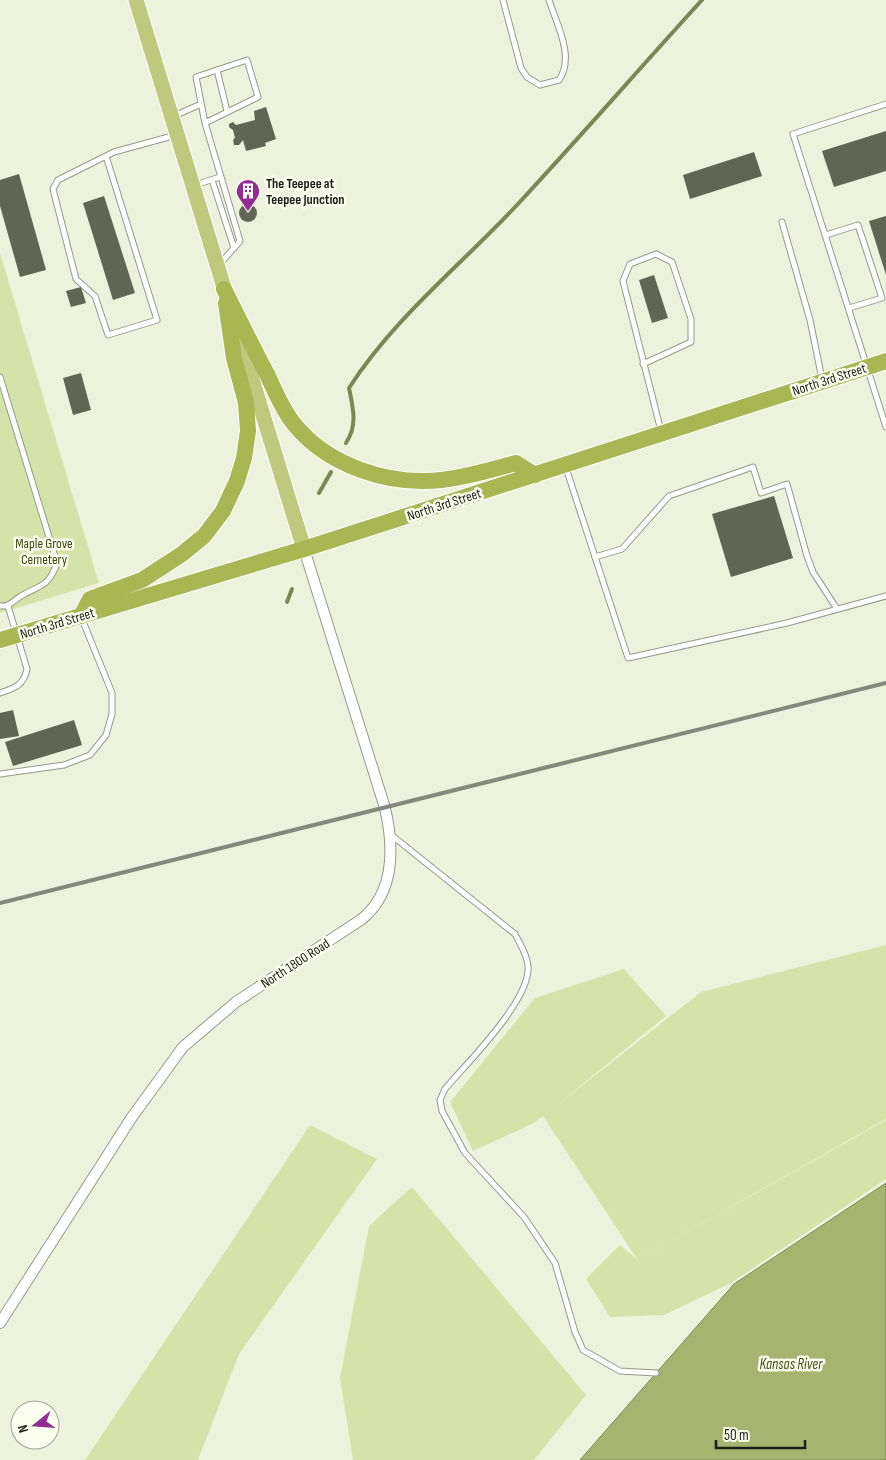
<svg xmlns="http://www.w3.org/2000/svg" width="886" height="1460" font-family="'Sofia Sans Condensed',sans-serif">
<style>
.green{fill:#d6e3a8}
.water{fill:#a6b46f;stroke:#7d8755}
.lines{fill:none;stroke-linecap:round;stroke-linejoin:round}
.stream{stroke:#7d8755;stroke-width:4}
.building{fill:#616553}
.service-casing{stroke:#959a87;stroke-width:7}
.minor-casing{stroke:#959a87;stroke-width:12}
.primary-casing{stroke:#fff;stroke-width:17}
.trunk-casing{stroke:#fff;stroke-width:18}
.service{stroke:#fff;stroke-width:5}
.minor{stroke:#fff;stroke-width:10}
.primary{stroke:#bec97d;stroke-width:15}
.trunk{stroke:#a8b752;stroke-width:16}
.rail{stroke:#85887a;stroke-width:4}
.labels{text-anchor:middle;stroke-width:5;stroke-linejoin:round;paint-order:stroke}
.poi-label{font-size:14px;font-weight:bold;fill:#1d1f17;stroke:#fbffee;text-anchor:start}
.street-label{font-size:14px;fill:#1d1f17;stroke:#fbffee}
.park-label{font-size:14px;fill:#3d4511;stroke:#fbffee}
.water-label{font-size:15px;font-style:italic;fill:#454e1b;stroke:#fbffee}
</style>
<rect width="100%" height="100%" fill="#edf2dd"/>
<g class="green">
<polygon points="0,253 99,583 0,613"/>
<polygon points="886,945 886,1119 637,1260 886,1120 886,1179 731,1283 664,1315 610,1317 586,1279 620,1245 637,1259 543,1116 532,1124 473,1151 450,1102 535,998 624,969 666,1016 556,1106 701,992"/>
<polygon points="310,1125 377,1159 239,1354 198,1460 85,1460"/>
<polygon points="412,1187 586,1395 534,1460 353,1460 340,1378 369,1226"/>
</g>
<polygon class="water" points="886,1183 886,1460 580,1460 734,1284"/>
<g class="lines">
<g class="stream">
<path d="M346 443C358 425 353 408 349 388 395 317 460 266 517 205 580 137 640 68 702 0"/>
<polyline points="319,493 331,472"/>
<polyline points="287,602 292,589"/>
</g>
</g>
<g class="building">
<polygon points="266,107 276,139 265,143 266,146 246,151 243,140 239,145 234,145 233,140 235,138 233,130 229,127 229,124 233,122 236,125 255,120 254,111"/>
<polygon points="886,131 886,171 834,187 822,151"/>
<polygon points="754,152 762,176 690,199 683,175"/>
<polygon points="19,174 46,270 20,277 0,206 0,180"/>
<polygon points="104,196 135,293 113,300 83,203"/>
<circle cx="248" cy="213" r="9"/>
<polygon points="886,216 886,275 869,221"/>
<polygon points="654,275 668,318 652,323 639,280"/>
<polygon points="81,287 86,303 71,307 66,291"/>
<polygon points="81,373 91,410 73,415 63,378"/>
<polygon points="774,496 793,558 731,577 712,514"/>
<polygon points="13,710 19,736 0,739 0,713"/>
<polygon points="74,720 82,745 13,766 5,742"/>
</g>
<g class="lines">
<g class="service-casing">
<g id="service">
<path d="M503 0 521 68 527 77 540 85 559 80C575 57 557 25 549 0"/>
<polyline points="217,70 227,111"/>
<polyline points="886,104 793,134 886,427"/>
<polyline points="174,116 201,104"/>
<polyline points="205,123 196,77 247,60 258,97 205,123 240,241 219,265"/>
<polyline points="106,156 157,320 108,335 95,296 76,279 53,189 58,180 114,152 176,135"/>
<polyline points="212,180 234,248"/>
<polyline points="195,185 220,177"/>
<polyline points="782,222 810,320 822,379"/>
<polyline points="826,235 858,225 882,298 849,308"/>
<polyline points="643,364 691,342 691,319 672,262 656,254 630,264 623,281 661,431"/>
<path d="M0 377 57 563C49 587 40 585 21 596 13 601 9 607 0 606"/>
<polyline points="566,468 628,658 787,623 886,596"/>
<polyline points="595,557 622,549 669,496 753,467 761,493 787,484 807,556 813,572 837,609"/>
<path d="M0 693C15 688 24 685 27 669L8 606"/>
<polyline points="0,774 64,765 90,755 106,735 112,714 112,693 82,619"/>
<path d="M390 834 515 934C520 944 527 954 528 966 531 1000 467 1063 445 1089L440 1100 442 1111 465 1153 524 1217 555 1263 575 1332 583 1350 620 1371 656 1373"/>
</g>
</g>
<g class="minor-casing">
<path id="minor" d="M0 1323 132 1117 183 1047 236 1002 362 919C395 892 394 847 385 808L304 549"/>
</g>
<g class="primary-casing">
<polyline id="primary" points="136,0 304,549"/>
</g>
<g class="trunk-casing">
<g id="trunk">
<path d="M224 289C238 317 252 346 267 374 275 391 282 409 294 424 328 466 389 486 442 480 467 477 491 470 516 463L535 475"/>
<polyline points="81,616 90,599 142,580 182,554 204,536 223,511 237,481 244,458 248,431 246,403 234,358 226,303"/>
<polyline points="0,640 304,549 886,361"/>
</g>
</g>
<use href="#service" class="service"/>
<use href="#minor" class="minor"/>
<use href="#primary" class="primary"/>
<use href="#trunk" class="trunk"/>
<polyline class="rail" points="0,903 886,683"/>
</g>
<defs>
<g id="building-pin" transform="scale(1.25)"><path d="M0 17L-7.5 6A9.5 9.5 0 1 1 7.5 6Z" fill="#932d93" stroke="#fbffee"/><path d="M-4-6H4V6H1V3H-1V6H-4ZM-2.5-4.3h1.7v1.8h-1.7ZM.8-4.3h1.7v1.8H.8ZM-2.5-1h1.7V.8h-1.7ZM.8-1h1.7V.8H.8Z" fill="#fff"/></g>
</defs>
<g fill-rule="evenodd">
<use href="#building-pin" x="248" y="191"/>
</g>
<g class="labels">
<g class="poi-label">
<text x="266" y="188">The Teepee at<tspan x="266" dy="16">Teepee Junction</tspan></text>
</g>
<g class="street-label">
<text transform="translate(829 379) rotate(-18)" y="5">North 3rd Street</text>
<text transform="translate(444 504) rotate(-18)" y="5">North 3rd Street</text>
<text transform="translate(57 623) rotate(-17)" y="5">North 3rd Street</text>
<text transform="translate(295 963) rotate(-33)" y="5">North 1800 Road</text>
</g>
<g class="park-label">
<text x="44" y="548">Maple Grove<tspan x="44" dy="16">Cemetery</tspan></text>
</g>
<g class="water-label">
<text x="791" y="1369">Kansas River</text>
</g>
</g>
<g transform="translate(35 1425) rotate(253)"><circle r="24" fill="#fbffee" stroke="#a2a598"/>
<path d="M0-4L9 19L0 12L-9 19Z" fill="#932d93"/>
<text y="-8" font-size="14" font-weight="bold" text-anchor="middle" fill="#1d1f17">N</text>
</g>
<path d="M716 1440v8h89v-8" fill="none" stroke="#1d1f17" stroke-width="2.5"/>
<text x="724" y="1440" font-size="15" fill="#1d1f17" stroke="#fbffee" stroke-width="4" paint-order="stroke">50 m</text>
</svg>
